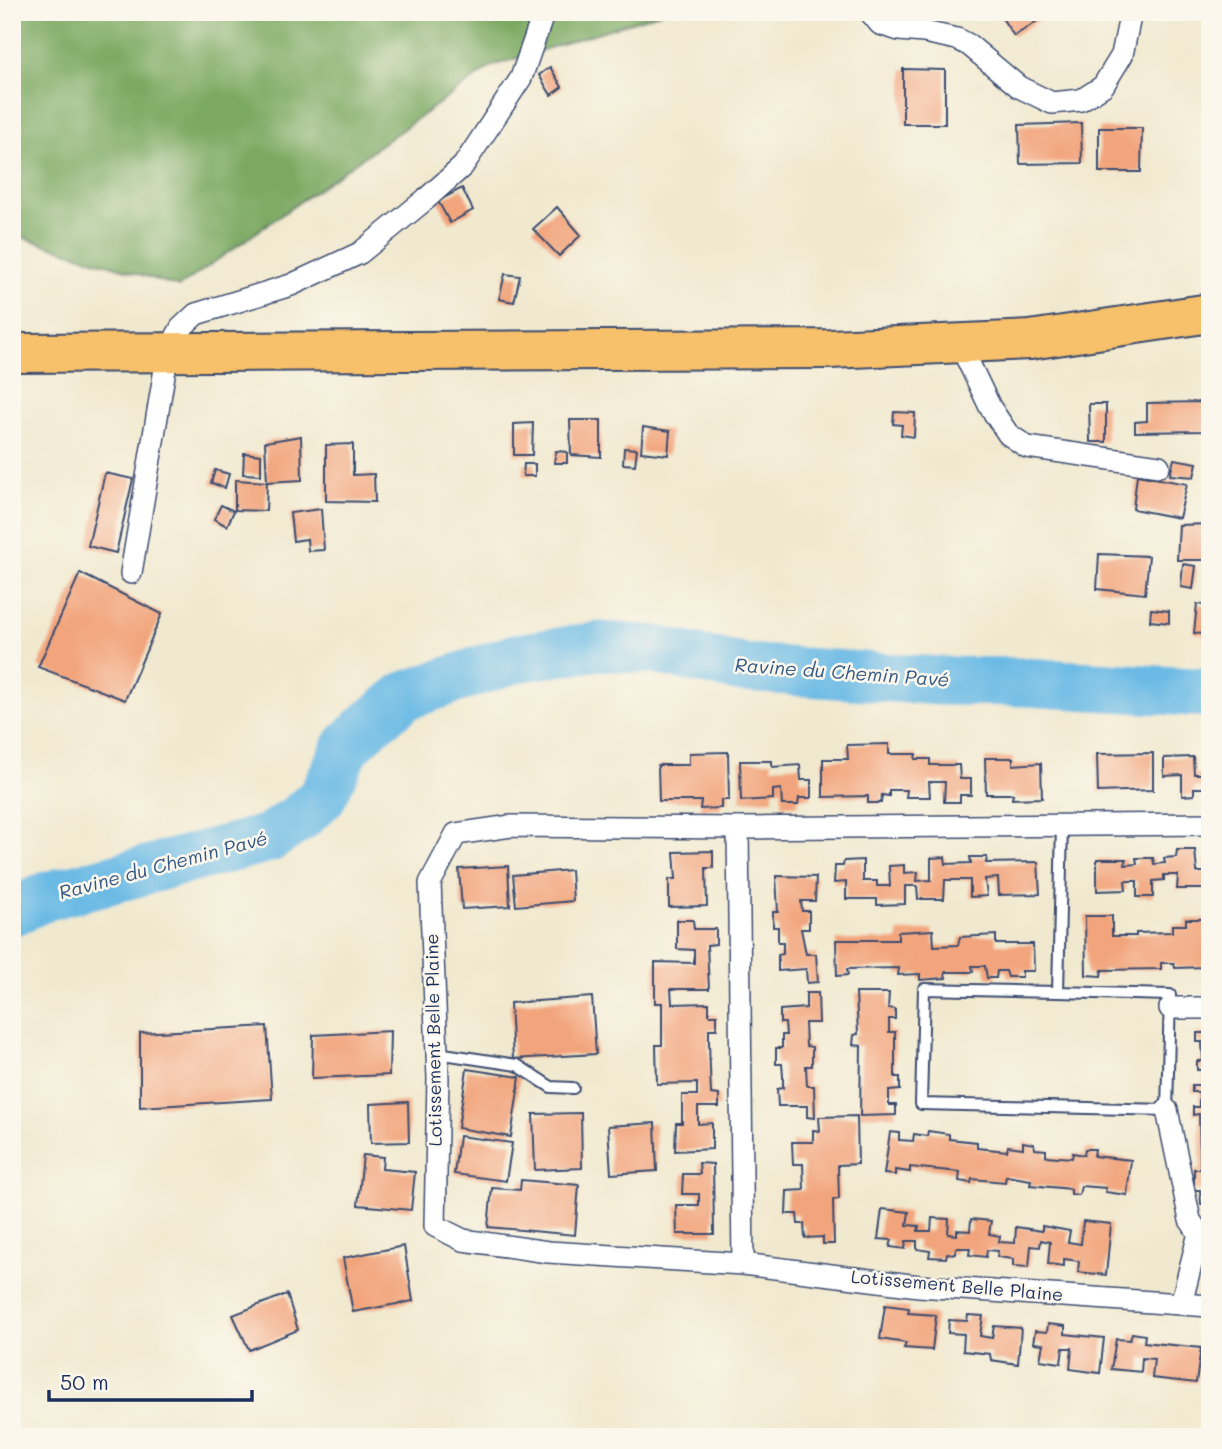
<svg xmlns="http://www.w3.org/2000/svg" width="1222" height="1449" font-family="Mali,sans-serif">
<style>
.forest{fill:#7ca962;stroke:#4c6c60;stroke-width:2}
.lines{fill:none;stroke-linecap:round;stroke-linejoin:round}
.river{stroke:#6abae5;stroke-width:49}
.building{fill:#f2a57d}
.lane-casing{stroke:#3b4b6f;stroke-width:14}
.street-casing{stroke:#3b4b6f;stroke-width:24}
.highway-casing{stroke:#3b4b6f;stroke-width:42}
.lane{stroke:#fff;stroke-width:10}
.street{stroke:#fff;stroke-width:21}
.highway{stroke:#f7c06b;stroke-width:38}
.labels{text-anchor:middle;stroke-width:5;stroke-linejoin:round;paint-order:stroke}
.street-label{font-size:18px;fill:#1b2f5e;stroke:#fbf7ec}
.water-label{font-size:19px;font-style:italic;fill:#335986;stroke:#fbf7ec}
</style>
<rect width="100%" height="100%" fill="#fbf7ec"/>
<filter id="ink" filterUnits="userSpaceOnUse"><feTurbulence type="fractalNoise" baseFrequency=".0143" numOctaves="2"/><feDisplacementMap in="SourceGraphic" scale="14" xChannelSelector="R" yChannelSelector="G"/><feConvolveMatrix kernelMatrix="1 2 1 2 8 2 1 2 1" color-interpolation-filters="sRGB"/></filter>
<filter id="wash" filterUnits="userSpaceOnUse"><feTurbulence type="fractalNoise" baseFrequency=".00686" numOctaves="4" result="noise"/><feDisplacementMap in="SourceGraphic" scale="28" xChannelSelector="R" yChannelSelector="G"/><feGaussianBlur stdDeviation="1.57" result="paint"/><feColorMatrix in="noise" values="0 0 0 0 0 0 0 0 0 0 0 0 0 0 0 0 0 1.4 0 .05"/><feComposite in="paint" operator="in"/></filter>
<g filter="url(#wash)">
<rect width="100%" height="100%" fill="#f1e9cf"/>
<polygon class="forest" points="12,12 663,12 492,66 179,287 12,234"/>
<g class="lines">
<polyline class="river" points="12,912 47,896 269,838 299,818 322,797 347,746 370,724 405,696 516,658 600,646 655,650 743,668 939,681 1024,682 1210,693"/>
</g>
<g id="blocks">
<g class="building">
<polygon points="998,12 1051,12 1014,36"/>
<polygon points="550,67 562,87 551,95 539,75"/>
<polygon points="903,69 945,70 945,124 903,124"/>
<polygon points="1081,123 1082,163 1020,164 1019,125"/>
<polygon points="1099,128 1142,128 1141,172 1099,172"/>
<polygon points="462,188 473,210 450,223 438,201"/>
<polygon points="557,207 581,235 559,256 533,229"/>
<polygon points="505,274 520,276 514,302 499,299"/>
<polygon points="1205,402 1206,431 1135,432 1135,422 1147,421 1147,403"/>
<polygon points="1089,404 1106,404 1106,442 1090,442"/>
<polygon points="894,412 915,413 914,437 901,435 902,425 893,424"/>
<polygon points="570,420 601,420 601,457 571,455"/>
<polygon points="533,423 532,455 514,455 514,424"/>
<polygon points="643,427 670,431 668,455 641,452"/>
<polygon points="301,436 302,480 267,482 265,442"/>
<polygon points="353,444 353,475 374,474 375,502 326,501 326,445"/>
<polygon points="624,448 637,449 635,465 623,464"/>
<polygon points="556,451 567,452 567,463 554,463"/>
<polygon points="244,453 261,455 261,475 243,474"/>
<polygon points="1174,459 1197,463 1194,477 1170,475"/>
<polygon points="524,464 535,464 535,476 523,476"/>
<polygon points="215,470 229,474 225,488 211,483"/>
<polygon points="105,473 133,479 116,553 88,546"/>
<polygon points="1137,475 1187,484 1179,518 1133,509"/>
<polygon points="235,480 267,482 266,511 235,510"/>
<polygon points="221,505 234,511 227,526 214,519"/>
<polygon points="321,509 324,550 308,551 307,539 293,541 290,513"/>
<polygon points="1210,524 1210,560 1177,560 1179,525"/>
<polygon points="1099,554 1149,556 1145,594 1097,589"/>
<polygon points="1183,564 1196,566 1193,589 1181,587"/>
<polygon points="80,573 162,614 125,700 38,667"/>
<polygon points="1197,604 1210,606 1210,639 1204,639 1203,634 1194,633"/>
<polygon points="1151,609 1169,611 1169,623 1150,621"/>
<polygon points="889,744 889,754 916,754 915,759 930,759 930,765 959,765 960,779 971,779 971,795 960,795 960,802 944,802 945,782 929,782 930,797 906,797 907,790 889,790 889,796 882,795 881,803 868,803 868,796 823,797 823,759 848,759 847,745"/>
<polygon points="728,752 729,800 721,800 721,808 700,809 701,801 659,801 658,765 689,765 689,753"/>
<polygon points="1205,752 1210,752 1210,788 1194,788 1194,795 1182,796 1182,775 1164,776 1164,758 1193,757 1194,774 1206,774"/>
<polygon points="1153,753 1153,790 1098,792 1097,754"/>
<polygon points="985,758 1013,758 1013,765 1041,763 1042,798 1012,799 1013,794 986,794"/>
<polygon points="740,761 772,761 772,767 800,765 801,780 811,780 811,798 799,798 798,805 782,805 781,789 773,790 773,799 741,801"/>
<polygon points="1177,850 1195,850 1197,872 1205,872 1206,856 1210,856 1210,896 1206,896 1206,889 1177,889 1178,875 1164,875 1164,880 1153,881 1153,897 1137,897 1137,881 1125,881 1126,890 1097,891 1097,859 1126,859 1125,865 1137,864 1136,858 1153,858 1154,864 1165,863 1164,858 1176,857"/>
<polygon points="713,851 713,868 706,868 707,906 669,907 669,879 676,879 674,852"/>
<polygon points="945,857 946,864 971,863 970,857 987,857 986,863 1038,862 1040,894 999,895 998,878 985,879 987,896 970,897 970,880 945,880 944,899 918,899 917,886 905,886 905,904 877,905 877,899 846,899 846,882 834,883 835,866 843,866 844,861 863,860 863,881 877,881 877,886 890,886 889,866 904,865 904,873 918,872 917,881 931,880 931,858"/>
<polygon points="508,866 510,906 462,909 459,869"/>
<polygon points="571,870 573,901 516,906 513,875"/>
<polygon points="776,876 816,877 815,901 801,901 802,911 809,911 809,929 801,929 806,954 816,954 818,982 807,983 806,969 778,971 778,955 783,954 783,942 778,942 778,927 773,927 773,912 778,912"/>
<polygon points="1085,916 1112,916 1112,936 1136,936 1136,933 1172,932 1172,925 1186,925 1186,919 1207,919 1208,935 1210,935 1210,973 1208,973 1207,967 1175,968 1174,963 1161,963 1161,969 1102,970 1101,976 1086,975"/>
<polygon points="677,920 693,920 694,929 716,929 716,944 707,945 709,989 671,989 672,1004 709,1003 709,1015 717,1015 717,1029 709,1029 709,1043 711,1094 719,1095 719,1107 698,1107 698,1124 712,1123 712,1149 675,1151 676,1123 682,1123 682,1095 697,1095 697,1083 657,1084 656,1045 662,1045 662,1003 655,1003 655,962 694,963 694,950 677,949"/>
<polygon points="933,930 934,946 958,945 960,937 996,935 996,944 1033,944 1034,971 1022,971 1022,977 1008,977 1006,971 997,971 996,978 987,978 985,966 972,966 973,972 945,972 946,978 920,980 920,974 898,975 899,968 847,969 848,975 837,976 836,940 898,940 898,932"/>
<polygon points="806,993 818,993 819,1023 805,1023 806,1046 812,1047 812,1066 806,1066 807,1086 814,1086 815,1118 807,1117 807,1106 778,1106 777,1089 783,1088 783,1076 782,1064 776,1064 776,1048 782,1048 782,1035 786,1035 785,1023 780,1023 780,1010 806,1008"/>
<polygon points="856,993 889,993 888,1008 895,1009 895,1019 889,1019 889,1032 895,1032 895,1077 900,1077 900,1090 889,1091 889,1105 896,1105 896,1115 860,1116 861,1046 853,1045 854,1035 858,1034"/>
<polygon points="592,997 596,1054 513,1059 510,1003"/>
<polygon points="267,1026 272,1099 140,1107 140,1033"/>
<polygon points="390,1031 389,1075 312,1078 313,1035"/>
<polygon points="1197,1033 1210,1033 1210,1204 1201,1204 1200,1190 1194,1190 1194,1169 1200,1169 1200,1156 1199,1114 1193,1115 1193,1107 1199,1107 1199,1092 1192,1092 1192,1085 1203,1085 1203,1070 1197,1070 1197,1061 1203,1061 1202,1042 1197,1042"/>
<polygon points="467,1069 520,1077 511,1137 458,1128"/>
<polygon points="408,1102 409,1142 371,1143 370,1104"/>
<polygon points="581,1113 582,1168 535,1170 533,1114"/>
<polygon points="857,1116 858,1164 838,1165 839,1199 833,1200 834,1244 823,1244 823,1237 805,1238 804,1224 798,1224 797,1214 786,1214 787,1191 804,1190 803,1164 793,1164 792,1142 813,1142 813,1130 820,1131 819,1117"/>
<polygon points="655,1123 657,1171 611,1174 608,1126"/>
<polygon points="928,1131 949,1134 949,1139 977,1142 977,1148 1007,1151 1008,1146 1023,1148 1023,1142 1034,1144 1035,1149 1046,1150 1046,1156 1072,1158 1073,1153 1084,1155 1085,1149 1095,1149 1094,1156 1131,1160 1127,1195 1105,1192 1106,1188 1081,1186 1079,1195 1071,1194 1071,1189 1030,1185 1031,1180 1006,1176 1005,1182 972,1179 971,1183 959,1181 960,1172 910,1167 910,1172 895,1170 895,1175 884,1174 890,1132 899,1133 899,1140 913,1141 914,1134 927,1136"/>
<polygon points="459,1136 512,1143 506,1181 454,1174"/>
<polygon points="363,1155 383,1157 382,1169 415,1172 411,1210 358,1205"/>
<polygon points="699,1163 713,1164 714,1234 677,1234 676,1205 699,1205 699,1194 682,1194 683,1174 700,1174"/>
<polygon points="521,1180 579,1185 575,1235 488,1227 492,1188 520,1190"/>
<polygon points="882,1209 909,1212 907,1225 919,1226 918,1231 931,1231 932,1218 949,1219 948,1234 957,1235 957,1230 970,1231 971,1219 991,1221 989,1234 1000,1236 999,1242 1015,1243 1016,1227 1042,1231 1042,1226 1070,1231 1068,1242 1081,1244 1083,1221 1111,1224 1106,1275 1078,1272 1079,1261 1064,1259 1064,1266 1048,1264 1050,1242 1041,1240 1040,1247 1031,1246 1029,1267 1013,1266 1013,1259 997,1257 998,1251 987,1250 986,1257 969,1255 970,1248 956,1248 955,1254 947,1253 946,1258 929,1257 930,1251 917,1249 917,1241 906,1241 905,1249 890,1247 892,1240 878,1239"/>
<polygon points="404,1246 413,1301 353,1312 343,1258"/>
<polygon points="287,1294 298,1330 249,1350 233,1315"/>
<polygon points="885,1305 909,1308 908,1313 936,1315 932,1350 904,1348 906,1343 880,1339"/>
<polygon points="968,1315 983,1316 980,1336 992,1338 994,1326 1021,1328 1018,1364 991,1360 990,1354 963,1351 964,1334 948,1333 949,1320 967,1321"/>
<polygon points="1048,1324 1065,1326 1065,1334 1104,1338 1100,1373 1070,1369 1072,1348 1063,1348 1061,1363 1040,1360 1043,1344 1033,1343 1035,1331 1047,1332"/>
<polygon points="1132,1333 1145,1335 1144,1342 1201,1348 1196,1383 1152,1378 1154,1359 1142,1358 1141,1372 1111,1369 1116,1339 1130,1340"/>
</g>
</g>
</g>
<g filter="url(#ink)">
<use href="#blocks" fill-opacity="0" stroke="#3b4b6f" stroke-width="2"/>
<g class="lines">
<g class="lane-casing">
<g id="lane">
<polyline points="1058,992 924,989 921,1104 1167,1110 1170,995 1058,992 1062,825"/>
<polyline points="437,1053 517,1065 551,1087 573,1088"/>
</g>
</g>
<g class="street-casing">
<g id="street">
<polyline points="870,12 880,24 899,30 924,32 957,39 969,45 1019,87 1052,103 1081,100 1103,86 1122,55 1131,12"/>
<polyline points="168,352 181,328 196,314 291,285 360,253 426,199 463,166 521,78 544,12"/>
<polyline points="966,357 990,407 1008,434 1027,447 1159,466"/>
<polyline points="131,573 166,363"/>
<polyline points="1210,824 738,828 511,826 456,834 430,883 438,1078 435,1226 463,1240 548,1252 743,1264 919,1286 1210,1306"/>
<polyline points="738,828 743,1264"/>
<polyline points="1170,1008 1210,1008"/>
<polyline points="1167,1110 1190,1220 1207,1246 1210,1247"/>
<polyline points="1181,1304 1199,1233"/>
</g>
</g>
<g class="highway-casing">
<polyline id="highway" points="12,353 830,349 1030,340 1210,313"/>
</g>
<use href="#lane" class="lane"/>
<use href="#street" class="street"/>
<use href="#highway" class="highway"/>
</g>
</g>
<g class="labels">
<g class="street-label">
<text transform="translate(434 1040) rotate(-91)" y="6">Lotissement Belle Plaine</text>
<text transform="translate(957 1286) rotate(5)" y="6">Lotissement Belle Plaine</text>
</g>
<g class="water-label">
<text transform="translate(842 672) rotate(4)" y="7">Ravine du Chemin Pavé</text>
<text transform="translate(163 865) rotate(-15)" y="7">Ravine du Chemin Pavé</text>
</g>
</g>
<rect width="1222" height="1449" fill="none" stroke="#fbf7ec" stroke-width="42"/>
<path d="M49 1390v10h203v-10" fill="none" stroke="#1b2f5e" stroke-width="3.5"/>
<text x="60" y="1390" font-size="21" fill="#1b2f5e" stroke="#fbf7ec" stroke-width="5" paint-order="stroke">50 m</text>
</svg>
